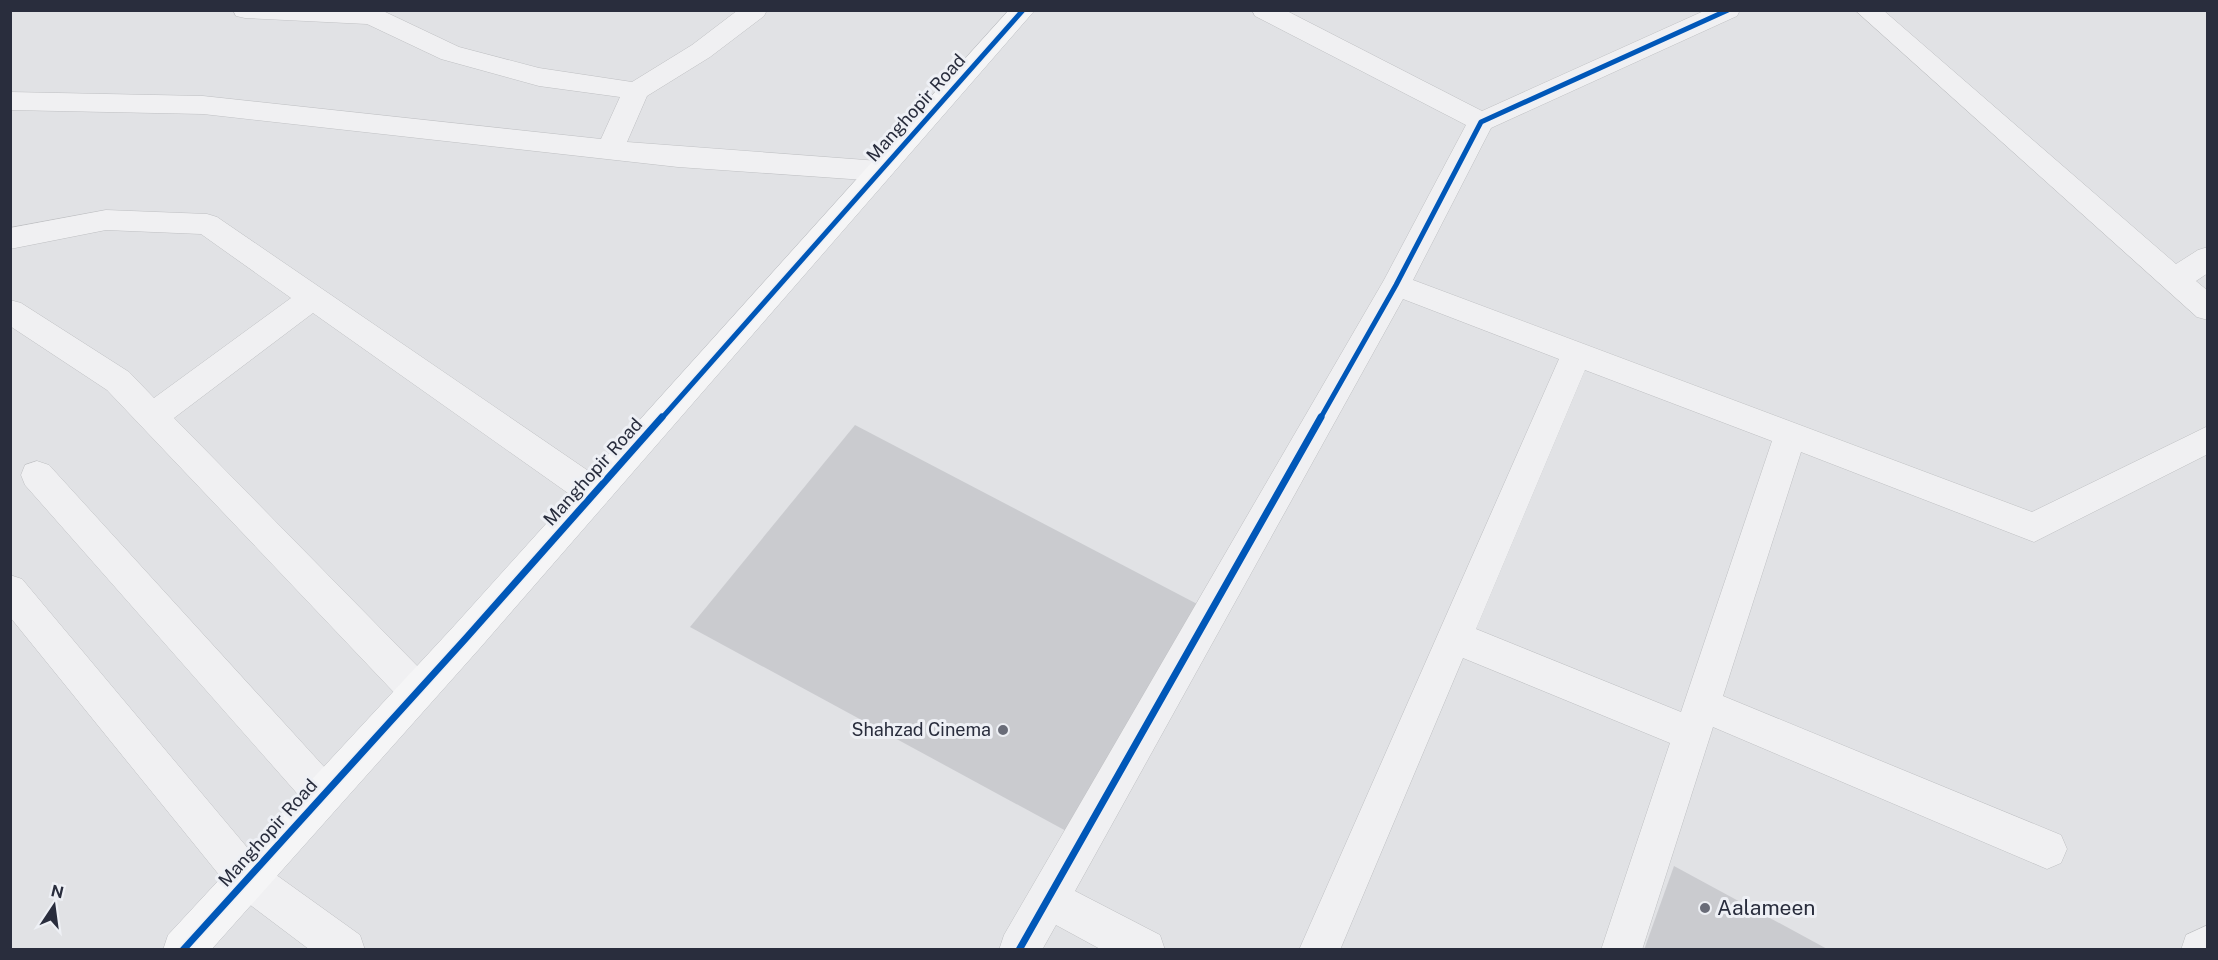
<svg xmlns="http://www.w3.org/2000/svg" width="2218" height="960" font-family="'Public Sans',sans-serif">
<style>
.building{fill:#cacbcf}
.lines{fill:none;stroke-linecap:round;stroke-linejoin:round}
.minor-casing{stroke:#bfc0c3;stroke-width:1}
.major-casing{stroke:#bdbfc3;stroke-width:1}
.minor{fill:#f0f0f2;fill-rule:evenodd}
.major{fill:#f5f5f6;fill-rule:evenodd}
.cycleway-far1-casing{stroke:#eef0f5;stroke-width:8}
.cycleway-casing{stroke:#eef0f5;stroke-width:10}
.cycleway-far1{stroke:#0057b8;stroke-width:5}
.cycleway{stroke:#0057b8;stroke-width:7}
.poi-dot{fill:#696c78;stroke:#eef0f5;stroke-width:2}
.labels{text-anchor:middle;stroke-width:6;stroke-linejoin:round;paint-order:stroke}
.street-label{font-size:18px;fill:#292d3d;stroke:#eef0f5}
.poi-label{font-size:18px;fill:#292d3d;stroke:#eef0f5;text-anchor:end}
.near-poi-label{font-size:21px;fill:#292d3d;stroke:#eef0f5;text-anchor:start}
</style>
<rect width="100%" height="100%" fill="#e1e2e5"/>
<g class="building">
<polygon points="855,425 1201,606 1068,832 690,627"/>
<polygon points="1674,866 1829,950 1644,950"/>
</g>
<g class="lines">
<g class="minor-casing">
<g id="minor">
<polygon points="233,10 381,10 459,47 539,68 632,82 692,45 738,10 767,10 764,16 710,57 647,96 627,142 879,161 889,164 893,171 889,178 879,181 678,167 203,114 10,110 10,92 203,96 601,139 620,97 539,86 441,59 367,24 245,18 236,16"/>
<path d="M1252 10H1285L1482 111 1706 10H1740L1737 16 1491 128 1413 280 2032 512 2208 426V454L2034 542 1801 452 1723 696 2061 835 2067 849 2061 863 2047 869 1713 727 1642 950H1601L1670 743 1463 658 1340 950H1299L1559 359 1403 299 1075 891 1160 935 1165 950H1102L1056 925 1042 950H999L1004 935 1384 280 1466 125 1255 16ZM1585 370 1772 441 1681 712 1476 629Z"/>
<polygon points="1855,10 1883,10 2176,264 2198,250 2208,247 2208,273 2196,281 2208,291 2208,320 2197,317"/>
<polygon points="106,210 207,214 217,217 606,483 611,493 606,503 594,507 582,503 313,313 174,418 430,679 435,691 430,703 417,708 404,703 107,390 10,326 10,300 21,303 129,372 154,398 291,298 201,234 106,230 10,249 10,228"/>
<polygon points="37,461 49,465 337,781 342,794 337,807 323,813 309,807 25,485 21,475 25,465"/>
<polygon points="10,575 22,579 261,864 360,935 365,950 310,950 233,892 10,617"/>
<polygon points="2208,925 2208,950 2181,950 2186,935"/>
</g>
</g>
<g class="major-casing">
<polygon id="major" points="1009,10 1035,10 480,648 211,950 163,950 168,935 454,626"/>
</g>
<use href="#minor" class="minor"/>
<use href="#major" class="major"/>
<g class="cycleway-far1-casing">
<g id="cycleway-far1">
<polyline points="661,419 1023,10"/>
<polyline points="1320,419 1396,285 1481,122 1728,10"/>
</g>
</g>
<g class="cycleway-casing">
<g id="cycleway">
<polyline points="183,950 467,637 662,417"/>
<polyline points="1019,950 1321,417"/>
</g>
</g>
<use href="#cycleway-far1" class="cycleway-far1"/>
<use href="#cycleway" class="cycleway"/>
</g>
<g class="poi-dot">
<circle cx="1003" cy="730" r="6"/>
<circle cx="1705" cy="908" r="6"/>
</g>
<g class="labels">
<g class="street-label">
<text transform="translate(916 108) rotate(-48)" y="6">Manghopir Road</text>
<text transform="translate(593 472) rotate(-48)" y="6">Manghopir Road</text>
<text transform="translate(268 833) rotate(-48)" y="6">Manghopir Road</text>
</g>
<g class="poi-label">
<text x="991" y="736">Shahzad Cinema</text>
</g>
<g class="near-poi-label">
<text x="1717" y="915">Aalameen</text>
</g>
</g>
<rect width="2218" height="960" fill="none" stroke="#292d3d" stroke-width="24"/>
<g transform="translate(54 906) rotate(13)" stroke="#eef0f5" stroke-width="4.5" paint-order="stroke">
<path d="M0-4.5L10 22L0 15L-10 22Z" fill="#292d3d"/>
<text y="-9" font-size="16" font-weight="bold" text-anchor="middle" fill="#292d3d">N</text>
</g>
</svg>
